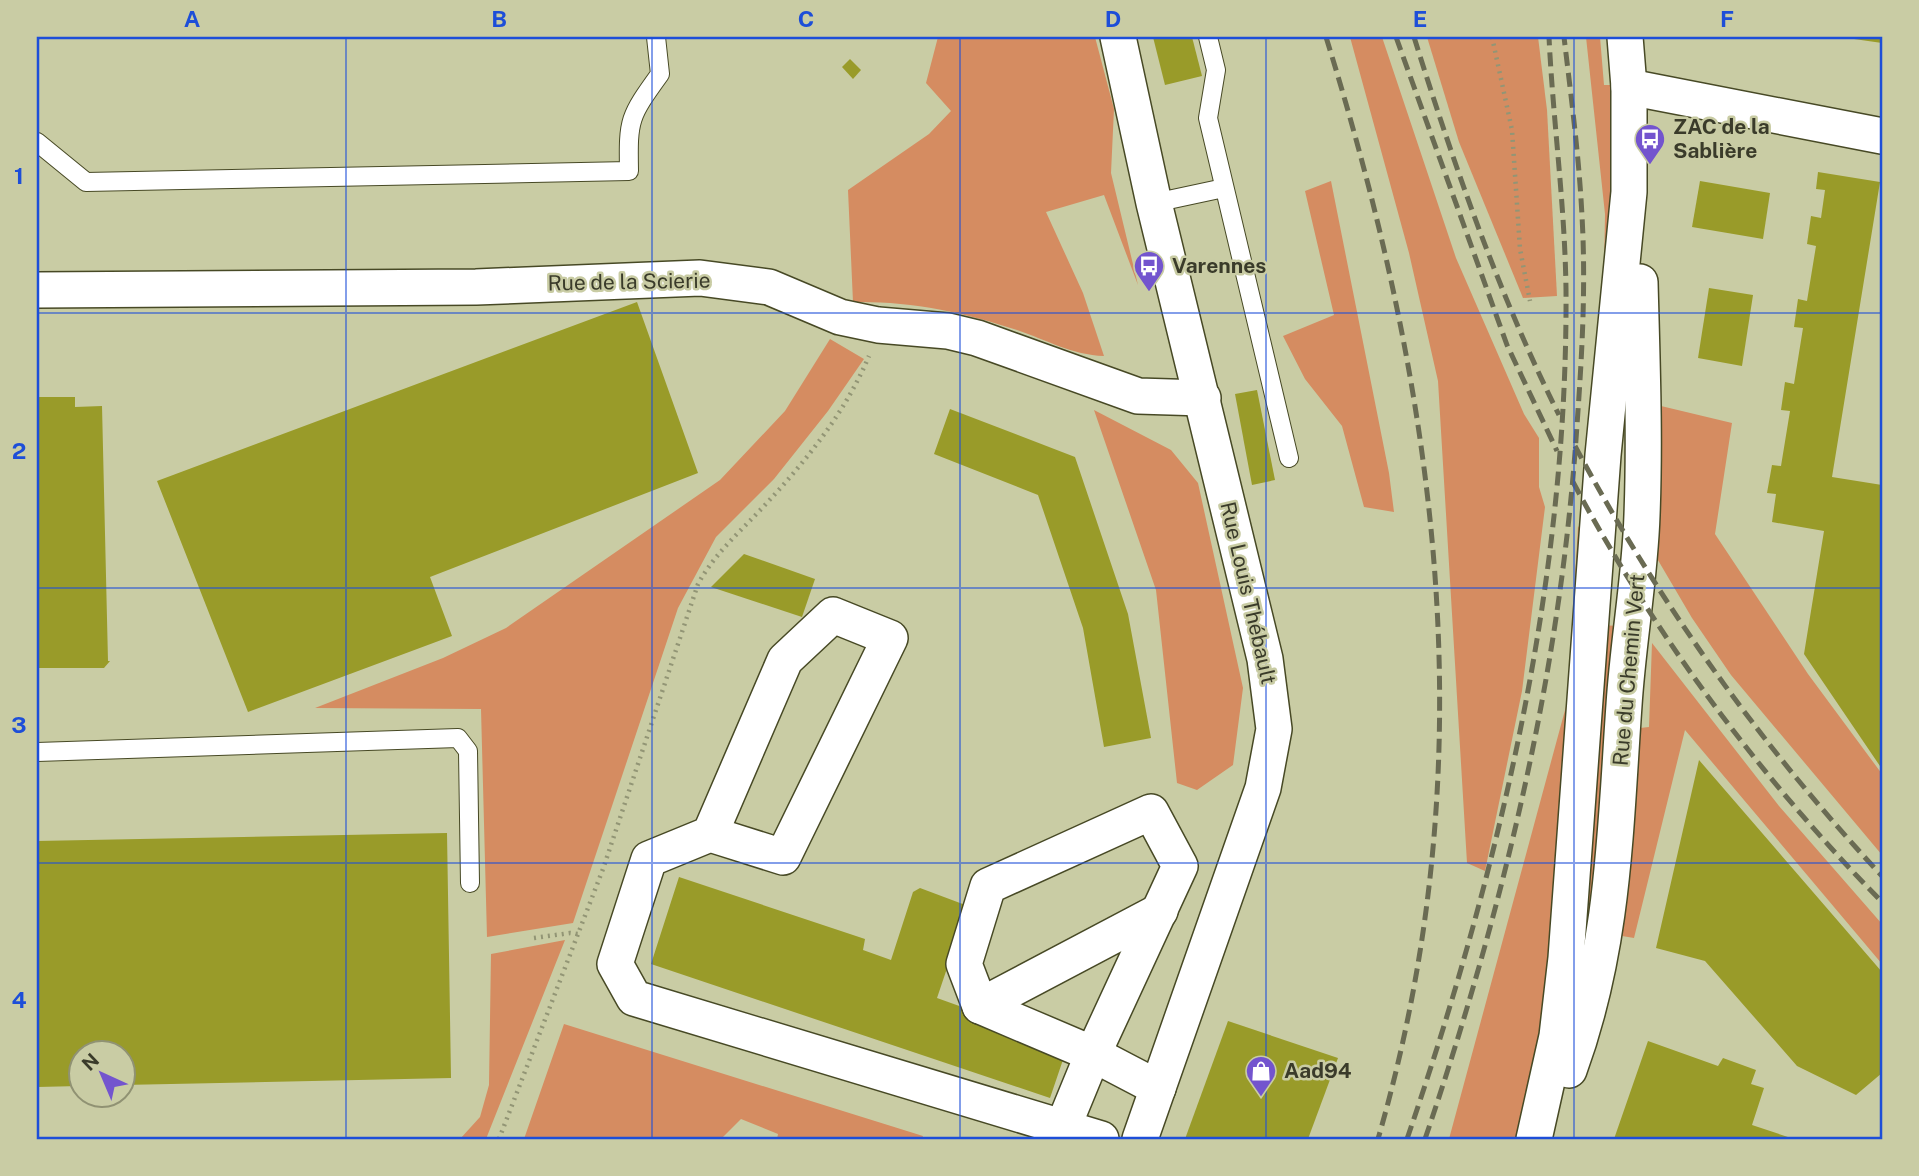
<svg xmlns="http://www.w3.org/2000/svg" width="1919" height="1176" font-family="'Public Sans',sans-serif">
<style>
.green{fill:#d58c61}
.building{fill:#999b29}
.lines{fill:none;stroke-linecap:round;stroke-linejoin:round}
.service-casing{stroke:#474925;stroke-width:20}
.minor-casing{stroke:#474925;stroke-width:38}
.path{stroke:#929575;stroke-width:4.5;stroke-dasharray:2 5;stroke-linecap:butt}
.service{stroke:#fff;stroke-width:18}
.minor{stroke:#fff;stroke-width:35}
.rail{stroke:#6a6b53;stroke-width:5;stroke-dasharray:14 7;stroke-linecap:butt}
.grid{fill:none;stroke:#1d4ed8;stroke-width:2;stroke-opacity:0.55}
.labels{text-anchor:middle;stroke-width:5;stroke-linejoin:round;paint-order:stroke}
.poi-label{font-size:21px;font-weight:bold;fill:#3a3b2a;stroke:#c9cca4;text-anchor:start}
.street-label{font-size:21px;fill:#3a3b2a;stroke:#c9cca4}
.neatline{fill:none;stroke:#1d4ed8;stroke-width:2.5}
.grid-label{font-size:23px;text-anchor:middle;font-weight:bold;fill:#1d4ed8}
</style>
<rect width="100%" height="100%" fill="#c9cca4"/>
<g class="green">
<path d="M938 37H1095L1114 109 1111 173 1138 285 1104 195 1046 212 1083 293 1104 356C1072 355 1047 340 1017 330 963 312 910 301 853 302L848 190 929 134 951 111 926 83Z"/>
<polygon points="1350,37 1382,37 1456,258 1524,414 1539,438 1539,487 1545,507 1522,691 1485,871 1467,863 1438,381 1409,253"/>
<polygon points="1427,37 1538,37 1547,110 1557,296 1523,298 1459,142"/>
<polygon points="1586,37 1600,37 1604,85 1611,85 1615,219 1604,275 1605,214"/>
<polygon points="1331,181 1389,473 1394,512 1364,507 1342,426 1305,379 1283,336 1334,315 1305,191"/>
<polygon points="830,339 864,359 828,411 774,479 716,537 678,608 573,923 487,937 481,709 315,708 443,658 506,628 720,480 785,411"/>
<polygon points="1661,406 1732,423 1715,534 1808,674 1882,774 1882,855 1731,675 1692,618 1625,504 1659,526"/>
<polygon points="1094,410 1171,450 1198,483 1243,688 1233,765 1197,790 1177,783 1156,590"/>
<polygon points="1578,526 1591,550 1559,974 1520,1139 1449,1139 1568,699"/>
<polygon points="1600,625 1618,626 1599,927 1569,1014"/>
<polygon points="1652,643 1779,806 1882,924 1882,964 1685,730 1634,938 1622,936 1640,728 1649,727"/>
<polygon points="565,940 486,1139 460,1139 480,1117 489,1085 491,954"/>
<polygon points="564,1024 923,1136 922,1139 777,1139 778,1134 741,1119 721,1139 524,1139"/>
</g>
<g class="building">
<polygon points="1153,37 1192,37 1202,76 1165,85"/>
<polygon points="1847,37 1882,37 1882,43 1847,38"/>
<polygon points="850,59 861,70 853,79 842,67"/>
<polygon points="1818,172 1880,182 1832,477 1882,485 1882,769 1804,654 1824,531 1772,522 1776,494 1767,493 1772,465 1781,466 1790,411 1781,410 1785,382 1794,384 1803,328 1794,327 1798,299 1807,301 1816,246 1807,244 1811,216 1821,218 1825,190 1816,189"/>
<polygon points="1700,181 1770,193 1763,239 1692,227"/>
<polygon points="1709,288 1753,295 1742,366 1698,358"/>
<polygon points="637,302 698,473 430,577 452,636 248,712 157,481"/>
<polygon points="1257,390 1275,480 1252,485 1235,394"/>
<polygon points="37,397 75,397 75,407 102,406 108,661 110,661 104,668 37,668"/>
<polygon points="950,409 1075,457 1128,614 1151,738 1104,747 1083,628 1038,495 934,454"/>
<polygon points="744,554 815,579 802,617 711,587"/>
<polygon points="1699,760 1882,972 1882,1073 1856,1095 1797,1066 1705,961 1656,948"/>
<polygon points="447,833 451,1078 122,1085 122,1054 80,1054 80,1086 37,1087 37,841"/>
<polygon points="679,877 865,939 863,950 891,960 913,892 920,888 968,906 937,998 1068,1045 1050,1098 651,964"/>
<polygon points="1228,1021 1338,1058 1308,1139 1185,1139"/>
<polygon points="1648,1041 1718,1066 1723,1058 1756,1070 1751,1084 1764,1088 1752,1125 1794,1139 1614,1139"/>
</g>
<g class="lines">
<g class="service-casing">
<g id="service">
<polyline points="1208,37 1216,70 1208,118 1289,458"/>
<path d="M37 142 86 182 629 171C628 119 629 117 660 74L656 37"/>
<polyline points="1154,203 1224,188"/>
<polyline points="37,752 458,738 468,751 470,883"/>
</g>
</g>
<g class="minor-casing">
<g id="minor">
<polyline points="1118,37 1154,203 1265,659 1274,729 1263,788 1140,1139"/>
<polyline points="1629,87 1882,136"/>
<polyline points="37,290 476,287 700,278 769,287 840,317 878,325 948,331 977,338 1138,396 1203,398"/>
<polyline points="710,834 783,857 890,638 833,615 785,660 710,834 649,859 615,964 634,998 1101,1139"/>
<polyline points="980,1006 1160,911"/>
<path d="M1569 1070C1614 947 1615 833 1624 705 1628 642 1640 578 1642 515 1645 437 1642 360 1640 282"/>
<polyline points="1063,1127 1093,1054 980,1006 964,964 988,886 1151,812 1180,866 1093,1054 1158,1088"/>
<polyline points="1534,1139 1557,1036 1566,958 1603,455 1629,192 1629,87 1625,37"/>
</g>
</g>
<g class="path">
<polyline points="1492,37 1512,130 1520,249 1530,301"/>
<polyline points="534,938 570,933 578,934"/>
<path d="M499 1139 603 869 698 584C715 553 740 532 764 506 806 461 845 413 869 356"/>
</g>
<use href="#service" class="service"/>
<use href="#minor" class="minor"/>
<g class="rail">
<path d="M1326 37C1440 404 1487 763 1378 1139"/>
<polyline points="1396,37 1507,345 1557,451"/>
<path d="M1414 37C1454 165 1499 295 1559 415"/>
<path d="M1575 446C1659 603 1761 746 1882 876"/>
<path d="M1573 482C1654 634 1761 779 1882 902"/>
<path d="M1407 1139C1500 868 1568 578 1566 290 1565 205 1553 121 1549 37"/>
<path d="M1425 1139C1504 907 1561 670 1577 425 1582 355 1586 286 1582 216 1579 156 1571 96 1564 37"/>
</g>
</g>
<path class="grid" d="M346 37V1139M652 37V1139M960 37V1139M1266 37V1139M1574 37V1139M37 313H1882M37 588H1882M37 863H1882"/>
<defs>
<g id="bus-pin" transform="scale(1.575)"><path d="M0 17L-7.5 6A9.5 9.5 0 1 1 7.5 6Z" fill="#7354ce" stroke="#c9cca4"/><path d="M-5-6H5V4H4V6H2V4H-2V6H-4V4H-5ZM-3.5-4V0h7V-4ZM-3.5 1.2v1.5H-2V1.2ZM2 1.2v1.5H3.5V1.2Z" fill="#fff"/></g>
<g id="shop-pin" transform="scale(1.575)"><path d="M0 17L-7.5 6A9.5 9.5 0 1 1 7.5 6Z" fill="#7354ce" stroke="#c9cca4"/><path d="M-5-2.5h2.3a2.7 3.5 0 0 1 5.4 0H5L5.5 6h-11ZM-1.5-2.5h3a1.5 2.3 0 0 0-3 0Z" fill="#fff"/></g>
</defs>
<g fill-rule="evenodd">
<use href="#bus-pin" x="1650" y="139"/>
<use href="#bus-pin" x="1149" y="266"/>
<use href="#shop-pin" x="1261" y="1071"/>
</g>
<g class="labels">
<g class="poi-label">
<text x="1673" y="134">ZAC de la<tspan x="1673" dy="24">Sablière</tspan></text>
<text x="1172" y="273">Varennes</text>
<text x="1284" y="1078">Aad94</text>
</g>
<g class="street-label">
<text transform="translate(629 282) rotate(-1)" y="7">Rue de la Scierie</text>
<text transform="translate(1248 593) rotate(77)" y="7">Rue Louis Thébault</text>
<text transform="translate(1629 670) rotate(-85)" y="7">Rue du Chemin Vert</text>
</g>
</g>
<rect width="1919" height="1176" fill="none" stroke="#c9cca4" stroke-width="77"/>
<g transform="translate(102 1074) rotate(316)"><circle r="33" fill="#c9cca4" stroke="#909273" stroke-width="2"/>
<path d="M0-5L12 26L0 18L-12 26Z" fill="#7354ce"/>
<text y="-10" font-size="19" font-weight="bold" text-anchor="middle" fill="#3a3b2a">N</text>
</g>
<rect x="38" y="38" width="1843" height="1100" class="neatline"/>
<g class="grid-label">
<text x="192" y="27">A</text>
<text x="499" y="27">B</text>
<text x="806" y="27">C</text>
<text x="1113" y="27">D</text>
<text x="1420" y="27">E</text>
<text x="1727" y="27">F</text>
<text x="19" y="184">1</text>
<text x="19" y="459">2</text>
<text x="19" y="733">3</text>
<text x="19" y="1008">4</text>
</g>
</svg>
